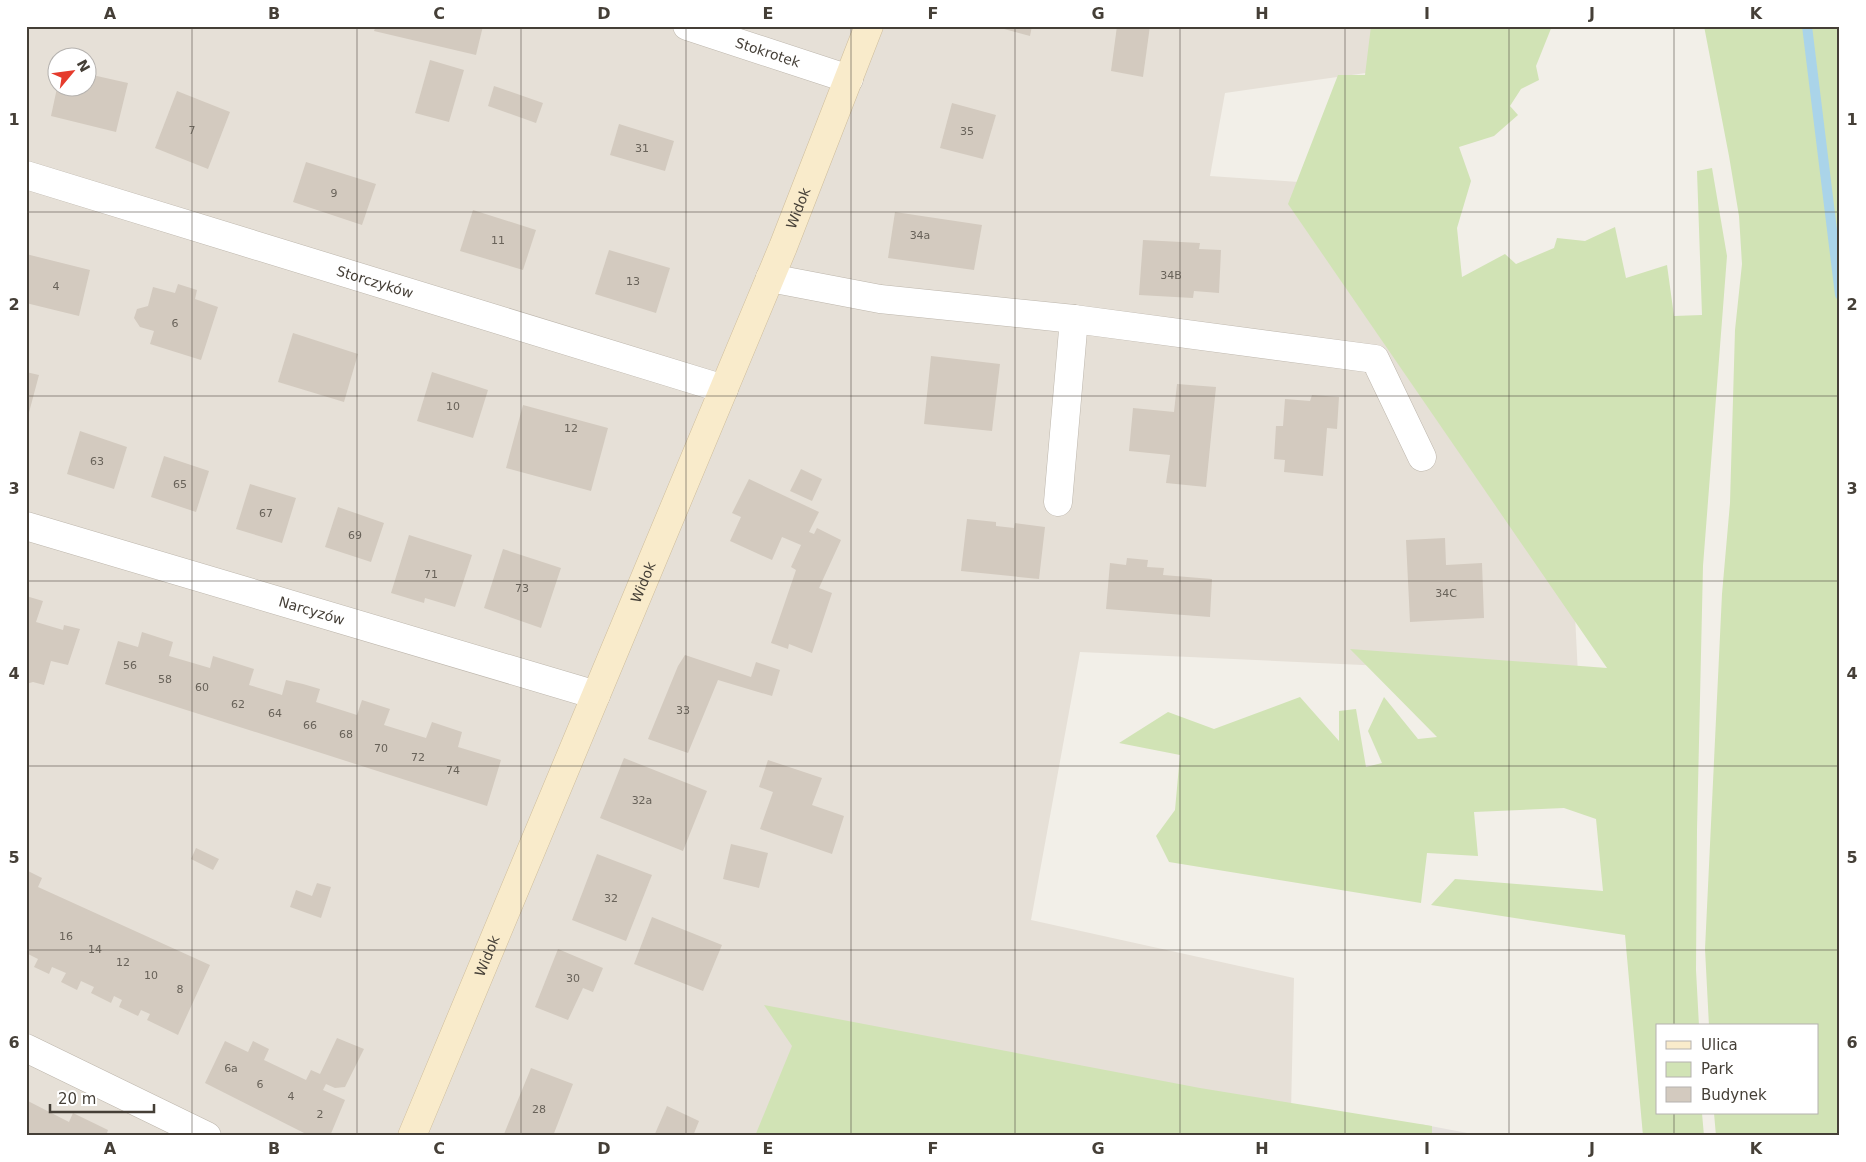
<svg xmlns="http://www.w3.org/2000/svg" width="1866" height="1162" font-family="'DejaVu Sans',sans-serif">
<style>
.residential{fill:#e6e0d7;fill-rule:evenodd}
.industrial{fill:#e5e1dd}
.green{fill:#d1e3b5}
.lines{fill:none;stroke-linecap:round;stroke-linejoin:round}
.stream{stroke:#aad4e9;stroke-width:10}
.building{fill:#d3cabf}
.minor-casing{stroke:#bdb6ac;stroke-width:29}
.secondary-casing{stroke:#cebd9c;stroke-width:29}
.minor{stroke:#fff;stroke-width:28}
.secondary{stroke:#f9ebcb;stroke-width:28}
.grid{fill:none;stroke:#453f37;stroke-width:1;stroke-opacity:0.55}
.labels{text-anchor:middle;stroke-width:4;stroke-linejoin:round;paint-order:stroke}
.number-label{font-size:11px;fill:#686259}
.street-label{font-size:14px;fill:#453f37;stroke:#fff}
.neatline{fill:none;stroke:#453f37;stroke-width:2}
.grid-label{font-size:16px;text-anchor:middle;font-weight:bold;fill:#453f37}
</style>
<rect width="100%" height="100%" fill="#f2efe8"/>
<path class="residential" d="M26 26H1402L1401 68 1225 93 1210 176 1429 191 1432 387 1571 534 1578 675 1080 652 1031 920 1294 978 1291 1112 762 1136H26ZM58 58H88V88H58Z"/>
<polygon class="industrial" points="1420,1124 1483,1136 1420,1136"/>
<g class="green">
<polygon points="1371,26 1552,26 1536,66 1539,80 1521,89 1510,106 1518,115 1494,136 1459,147 1471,181 1457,228 1462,277 1505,254 1516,264 1554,248 1557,238 1585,241 1615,227 1626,278 1667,265 1674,316 1702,315 1697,171 1712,168 1727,256 1703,566 1697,830 1696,970 1699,1026 1657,1026 1657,1113 1702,1113 1704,1136 1643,1136 1625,935 1431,905 1455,879 1603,891 1596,819 1564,808 1474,812 1478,856 1427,853 1421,903 1169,862 1156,836 1175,810 1180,755 1119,743 1168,712 1214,729 1300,697 1339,741 1339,711 1356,709 1366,767 1382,763 1368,731 1384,697 1418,739 1437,737 1350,649 1607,668 1288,204 1338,75 1365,75"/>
<polygon points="1704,26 1840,26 1840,1136 1716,1136 1714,1113 1817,1113 1817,1026 1709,1026 1705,949 1722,594 1730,503 1735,330 1742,264 1739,216 1729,156"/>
<polygon points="764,1005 1200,1088 1432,1126 1432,1136 755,1136 792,1046"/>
</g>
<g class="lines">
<polyline class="stream" points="1807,26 1840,295"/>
</g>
<g class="building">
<polygon points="376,26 483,26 476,55 374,31"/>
<polygon points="993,26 1032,26 1030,36"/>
<polygon points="1117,26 1150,26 1143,77 1111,71"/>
<polygon points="430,60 464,70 449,122 415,113"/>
<polygon points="88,74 128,83 116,132 51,116 57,88 88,88"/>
<polygon points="494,86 543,103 536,123 488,106"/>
<polygon points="177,91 230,112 208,169 155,148"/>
<polygon points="952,103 996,115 983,159 940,148"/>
<polygon points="619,124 674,141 665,171 610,155"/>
<polygon points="306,162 376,184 362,225 293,202"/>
<polygon points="473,210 536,230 523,270 460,251"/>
<polygon points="895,212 982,225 974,270 888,258"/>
<polygon points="1143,240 1200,243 1199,249 1221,250 1219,293 1194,291 1193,298 1139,295"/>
<polygon points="609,250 670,268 656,313 595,294"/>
<polygon points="26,254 90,270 79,316 26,303"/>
<polygon points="178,284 197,290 195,299 218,307 201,360 150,344 154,331 140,327 134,318 137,309 148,306 153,287 175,293"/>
<polygon points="293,333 358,354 344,402 278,382"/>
<polygon points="931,356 1000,364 992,431 924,424"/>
<polygon points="26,372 39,375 27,420 26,420"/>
<polygon points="432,372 488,390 473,438 417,421"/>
<polygon points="1177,384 1216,387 1206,487 1166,483 1170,455 1129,451 1133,408 1174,412"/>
<polygon points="1312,395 1339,397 1337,429 1327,428 1323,476 1284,472 1285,460 1274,459 1276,426 1283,426 1285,399 1310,401"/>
<polygon points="523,405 608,428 591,491 506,468"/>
<polygon points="80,431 127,447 114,489 67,474"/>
<polygon points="164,456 209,471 196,512 151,497"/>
<polygon points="801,469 822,479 812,501 790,491"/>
<polygon points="749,479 819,512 809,532 814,534 817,528 841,540 819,588 832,593 812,653 789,644 788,649 771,643 796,570 791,567 801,545 782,537 772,560 730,541 741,517 732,513"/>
<polygon points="250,484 296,498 282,543 236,529"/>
<polygon points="338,507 384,523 371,562 325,547"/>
<polygon points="967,519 996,522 996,526 1014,528 1015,523 1045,527 1039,579 961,571"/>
<polygon points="409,535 472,555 455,607 425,598 424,603 391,593"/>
<polygon points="1445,538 1446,565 1482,563 1484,618 1410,622 1406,540"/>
<polygon points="503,549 561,568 541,628 484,608"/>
<polygon points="1127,558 1148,560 1147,567 1164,568 1163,575 1212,579 1210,617 1106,609 1110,563 1126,565"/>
<polygon points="26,596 43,601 36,622 63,630 64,625 80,629 68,665 51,661 44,685 33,682 26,684"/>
<polygon points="142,632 173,642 169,656 210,668 213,656 254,669 249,685 282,695 286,680 303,684 320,689 316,702 357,715 362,700 390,709 384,725 426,738 432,722 462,732 458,747 501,760 487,806 105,684 118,641 138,647"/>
<polygon points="685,655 751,677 756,662 780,670 772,696 718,680 688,753 648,739 678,666"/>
<polygon points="624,758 707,791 683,851 600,818"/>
<polygon points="768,760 822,778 812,805 844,816 832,854 760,829 773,792 759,787"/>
<polygon points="731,844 768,853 759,888 723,879"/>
<polygon points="196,848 219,859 213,870 191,859"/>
<polygon points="597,854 652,875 626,941 572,920"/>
<polygon points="26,870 42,878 38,887 210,965 178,1035 147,1020 150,1014 141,1010 138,1016 119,1007 122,1000 114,996 111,1003 91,993 94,987 81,981 77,990 61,982 66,973 52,967 49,974 34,967 38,959 26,953"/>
<polygon points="317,883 331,887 321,918 290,907 296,890 312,896"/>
<polygon points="652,917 722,945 703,991 634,964"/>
<polygon points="558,949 603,968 593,992 583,988 568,1020 535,1007"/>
<polygon points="337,1038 364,1049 345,1087 335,1088 326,1084 323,1090 345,1100 330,1136 310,1136 205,1083 225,1041 248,1052 253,1041 269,1049 264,1060 306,1080 311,1070 320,1074"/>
<polygon points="531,1068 573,1084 553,1136 508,1136 504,1134"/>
<polygon points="26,1100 69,1122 73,1113 108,1130 106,1136 26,1136"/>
<polygon points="667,1106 699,1121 693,1136 654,1136"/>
</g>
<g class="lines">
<g class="minor-casing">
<g id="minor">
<path id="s1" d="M687 26 849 79"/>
<path id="s2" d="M26 175 724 389"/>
<polyline points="770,278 880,299 1074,319 1375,359 1422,457"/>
<polyline points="1058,502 1074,319"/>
<path id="s3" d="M26 526 596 695"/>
<polyline points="26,1048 207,1136"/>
</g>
</g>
<g class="secondary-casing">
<g id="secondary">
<path id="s4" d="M412 1136 783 247 869 26"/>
</g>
</g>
<use href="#minor" class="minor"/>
<use href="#secondary" class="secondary"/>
</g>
<path class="grid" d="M192 26V1136M357 26V1136M521 26V1136M686 26V1136M851 26V1136M1015 26V1136M1180 26V1136M1345 26V1136M1509 26V1136M1674 26V1026M26 212H1840M26 396H1840M26 581H1840M26 766H1840M26 950H1840M1674 1113V1136"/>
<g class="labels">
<g class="number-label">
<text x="192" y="134">7</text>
<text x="967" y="135">35</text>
<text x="642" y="152">31</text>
<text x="334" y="197">9</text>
<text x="920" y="239">34a</text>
<text x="498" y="244">11</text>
<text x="1171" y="279">34B</text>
<text x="633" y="285">13</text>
<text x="56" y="290">4</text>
<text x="175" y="327">6</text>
<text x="453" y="410">10</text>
<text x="571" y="432">12</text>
<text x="97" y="465">63</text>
<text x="180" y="488">65</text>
<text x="266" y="517">67</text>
<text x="355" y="539">69</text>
<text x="431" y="578">71</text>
<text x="522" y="592">73</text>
<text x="1446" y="597">34C</text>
<text x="130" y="669">56</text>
<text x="165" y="683">58</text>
<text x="202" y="691">60</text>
<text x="238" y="708">62</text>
<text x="683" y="714">33</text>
<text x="275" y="717">64</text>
<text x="310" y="729">66</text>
<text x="346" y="738">68</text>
<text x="381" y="752">70</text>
<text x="418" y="761">72</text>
<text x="453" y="774">74</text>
<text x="642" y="804">32a</text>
<text x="611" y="902">32</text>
<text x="66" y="940">16</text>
<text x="95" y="953">14</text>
<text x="123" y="966">12</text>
<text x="151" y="979">10</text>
<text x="573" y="982">30</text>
<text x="180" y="993">8</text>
<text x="231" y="1072">6a</text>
<text x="260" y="1088">6</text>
<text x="291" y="1100">4</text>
<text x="539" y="1113">28</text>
<text x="320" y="1118">2</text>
</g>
<g class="street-label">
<text dy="5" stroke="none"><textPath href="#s1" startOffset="85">Stokrotek</textPath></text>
<text dy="5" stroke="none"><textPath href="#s4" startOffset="1005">Widok</textPath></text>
<text dy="5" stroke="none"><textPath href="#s2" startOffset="365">Storczyków</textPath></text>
<text dy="5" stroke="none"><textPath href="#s4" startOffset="600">Widok</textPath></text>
<text dy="5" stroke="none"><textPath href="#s3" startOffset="298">Narcyzów</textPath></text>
<text dy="5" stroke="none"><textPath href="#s4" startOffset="195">Widok</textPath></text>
</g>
</g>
<rect width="1866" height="1162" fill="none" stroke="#ffffff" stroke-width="55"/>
<rect x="1656" y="1024" width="162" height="90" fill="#ffffff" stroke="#b5b2af"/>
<rect x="1666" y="1041" width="25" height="8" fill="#f9ebcb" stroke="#b5b2af"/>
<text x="1701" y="1050" font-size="15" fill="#453f37">Ulica</text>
<rect x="1666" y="1062" width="25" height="15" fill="#d1e3b5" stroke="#b5b2af"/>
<text x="1701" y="1074" font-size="15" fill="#453f37">Park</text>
<rect x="1666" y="1087" width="25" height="15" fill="#d3cabf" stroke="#b5b2af"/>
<text x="1701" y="1100" font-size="15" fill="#453f37">Budynek</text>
<g transform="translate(72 72) rotate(61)"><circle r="24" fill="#ffffff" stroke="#b5b2af"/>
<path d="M0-4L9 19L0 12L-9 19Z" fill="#e53b2c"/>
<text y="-8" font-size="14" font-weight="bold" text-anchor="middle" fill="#453f37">N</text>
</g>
<path d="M50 1104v8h104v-8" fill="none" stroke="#453f37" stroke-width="2.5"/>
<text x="58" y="1104" font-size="15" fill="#453f37" stroke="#ffffff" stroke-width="4" paint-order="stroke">20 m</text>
<rect x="28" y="28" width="1810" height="1106" class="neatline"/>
<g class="grid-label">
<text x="110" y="19">A</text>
<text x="274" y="19">B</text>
<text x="439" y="19">C</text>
<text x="604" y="19">D</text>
<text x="768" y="19">E</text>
<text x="933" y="19">F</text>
<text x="1098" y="19">G</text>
<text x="1262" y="19">H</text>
<text x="1427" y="19">I</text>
<text x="1592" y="19">J</text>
<text x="1756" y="19">K</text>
<text x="14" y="125">1</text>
<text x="1852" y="125">1</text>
<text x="14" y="310">2</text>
<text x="1852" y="310">2</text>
<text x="14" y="494">3</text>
<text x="1852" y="494">3</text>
<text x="14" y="679">4</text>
<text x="1852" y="679">4</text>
<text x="14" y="863">5</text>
<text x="1852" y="863">5</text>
<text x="14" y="1048">6</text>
<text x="1852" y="1048">6</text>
<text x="110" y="1154">A</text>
<text x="274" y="1154">B</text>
<text x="439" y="1154">C</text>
<text x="604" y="1154">D</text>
<text x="768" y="1154">E</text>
<text x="933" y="1154">F</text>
<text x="1098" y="1154">G</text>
<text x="1262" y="1154">H</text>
<text x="1427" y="1154">I</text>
<text x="1592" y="1154">J</text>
<text x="1756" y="1154">K</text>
</g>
</svg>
